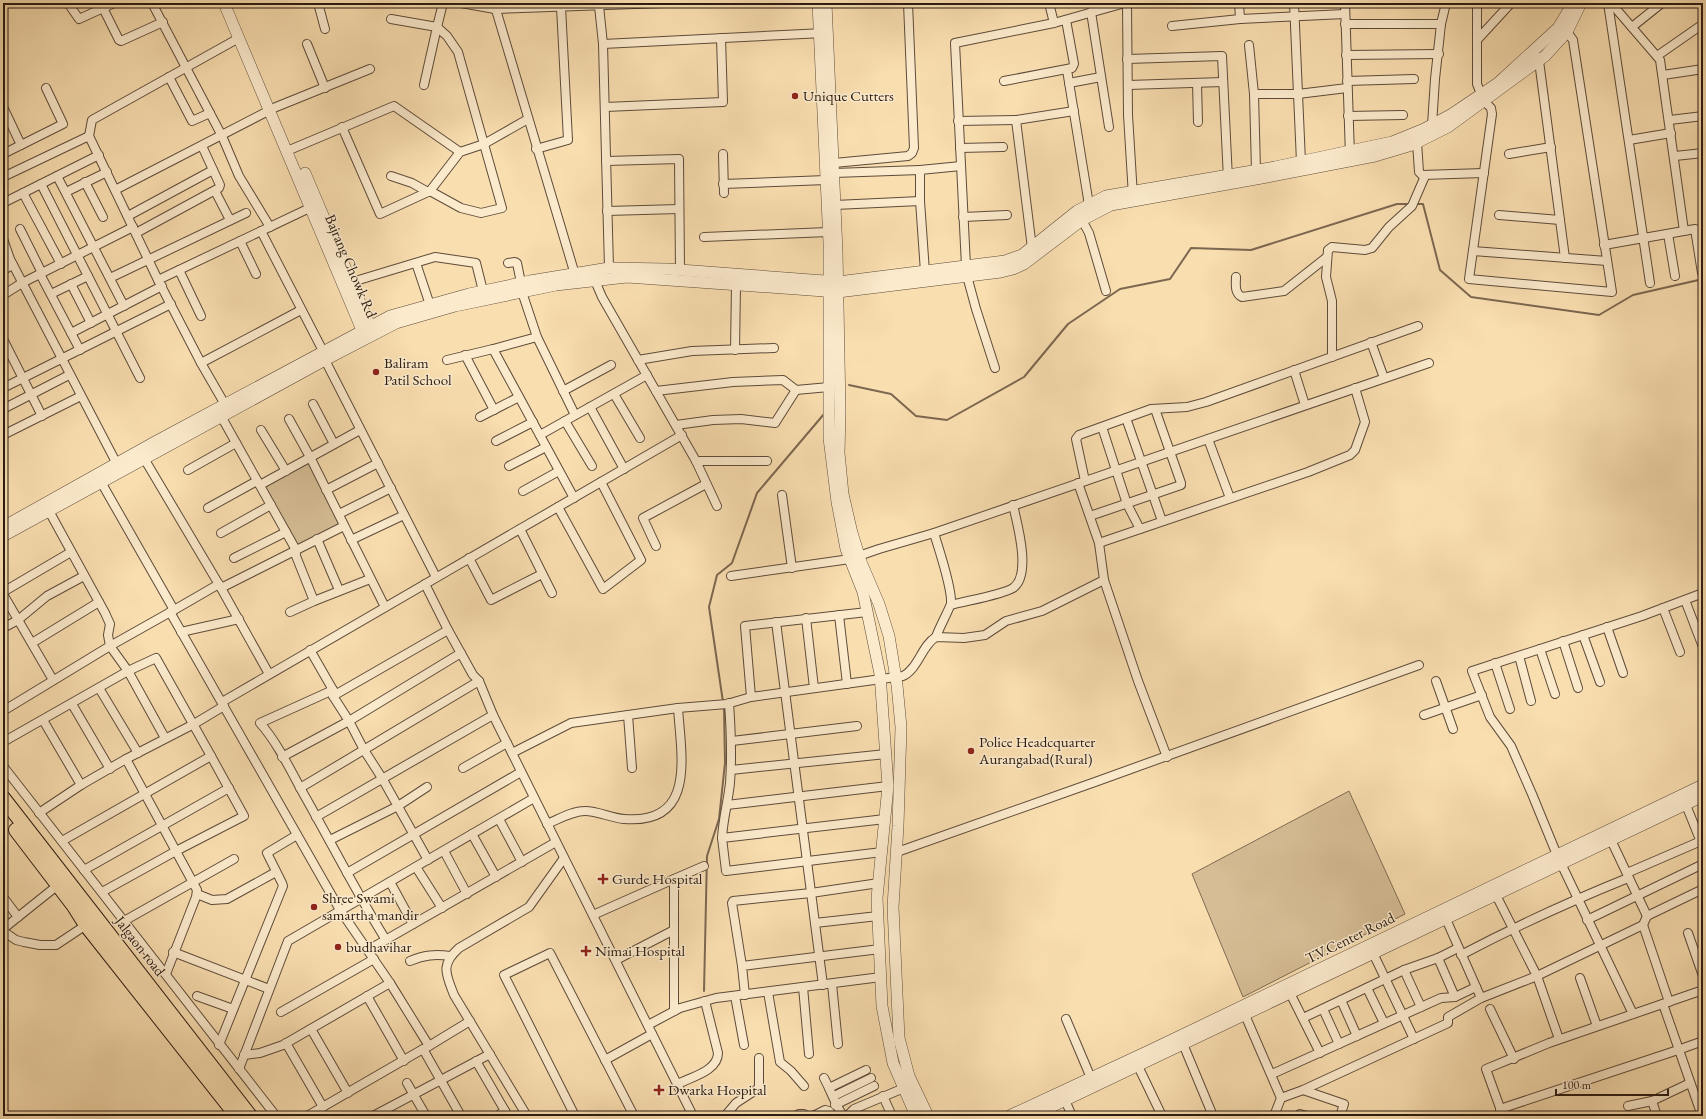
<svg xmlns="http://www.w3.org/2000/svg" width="1706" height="1119" font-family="'EB Garamond',serif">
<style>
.green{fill:#d6bd95;stroke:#806c54}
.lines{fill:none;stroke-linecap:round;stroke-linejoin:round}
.stream{stroke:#7c6750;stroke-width:2}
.minor-casing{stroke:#5e4b3a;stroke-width:10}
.tertiary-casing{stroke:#5e4b3a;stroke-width:12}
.trunk-casing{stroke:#2a1a12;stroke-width:16}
.minor{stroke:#fbeacc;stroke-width:8}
.tertiary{stroke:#fbeacc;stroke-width:11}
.trunk{stroke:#f9deb0;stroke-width:14}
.poi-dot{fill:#8f2418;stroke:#fbeacc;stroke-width:1.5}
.labels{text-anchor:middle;stroke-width:3;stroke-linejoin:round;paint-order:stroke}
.poi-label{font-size:15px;fill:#2a1a12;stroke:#fbeacc;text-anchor:start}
.street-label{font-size:15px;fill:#2a1a12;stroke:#fbeacc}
</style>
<rect width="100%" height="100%" fill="#f9deb0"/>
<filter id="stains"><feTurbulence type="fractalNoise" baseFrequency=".005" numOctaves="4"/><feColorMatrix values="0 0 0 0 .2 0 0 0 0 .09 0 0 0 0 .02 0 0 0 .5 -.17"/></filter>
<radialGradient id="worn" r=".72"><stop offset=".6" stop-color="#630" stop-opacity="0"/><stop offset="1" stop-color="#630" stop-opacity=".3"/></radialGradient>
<g class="green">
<polygon points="309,460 341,524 297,546 264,487"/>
<polygon points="1349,791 1405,914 1243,997 1192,874"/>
</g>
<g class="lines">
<g class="stream">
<polyline points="1416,204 1423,204 1440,270 1471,297 1599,315 1633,295 1703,279"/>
<polyline points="849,385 891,394 916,416 947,420 1024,377 1068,324 1120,289 1170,279 1191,248 1251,250 1397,204 1410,204"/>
<polyline points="723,702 709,607 717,575 732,563 757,493 824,414"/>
<polyline points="704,991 707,856 719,819 725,763 724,706"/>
</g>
<g class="minor-casing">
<g id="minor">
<polyline points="68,3 79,19 114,3"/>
<polyline points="152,3 222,136 239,176 270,227"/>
<polyline points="318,3 325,29"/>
<polyline points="461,3 495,9 664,3"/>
<polyline points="494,3 576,278"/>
<polyline points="1049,3 1054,23"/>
<polyline points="1127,3 1128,115 1133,196"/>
<polyline points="1239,3 1240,19"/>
<polyline points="1294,3 1301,162"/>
<polyline points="1345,3 1350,156"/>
<polyline points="1477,3 1477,84 1484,101 1491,108 1492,114 1469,279 1612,292 1573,40 1567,32"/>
<polyline points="1608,3 1650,283"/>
<polyline points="1611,3 1660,60 1684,231"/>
<polyline points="599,6 603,44 609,268"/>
<polyline points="103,8 119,40 121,41 163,22"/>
<polyline points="1091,12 1109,127"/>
<polyline points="391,19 437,27 424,85"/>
<polyline points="1345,24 1441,24 1435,79 1432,125"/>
<polyline points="1441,24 1446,3"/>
<polyline points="1172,26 1240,19 1345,14"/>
<polyline points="1632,27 1662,3"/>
<polyline points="1477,40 1511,3"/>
<polyline points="307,44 325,88"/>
<polyline points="603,44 824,33"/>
<polyline points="1249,45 1254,94 1256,171"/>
<polyline points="1346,55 1439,54"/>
<polyline points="1657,56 1703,24"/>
<polyline points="1537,57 1539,61 1565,258"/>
<polyline points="1127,59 1222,56 1228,179"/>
<polyline points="1067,70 1089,205"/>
<polyline points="1663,75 1703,69"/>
<polyline points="169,77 192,121 210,113"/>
<polyline points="1004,81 1072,68 1074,64 1066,20"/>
<polyline points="1347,81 1414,79"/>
<polyline points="1069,83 1101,77"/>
<polyline points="1197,83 1198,122"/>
<polyline points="1128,85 1223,82"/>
<polyline points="1254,94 1298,94 1347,88"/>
<polyline points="3,107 21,145"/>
<polyline points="605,107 723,102 721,38"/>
<polyline points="1348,116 1403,115"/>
<polyline points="1670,120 1703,116"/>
<polyline points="958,121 1016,120"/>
<polyline points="342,127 380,214 430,191 460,152 484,144 528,119"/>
<polyline points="1629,140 1671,133"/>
<polyline points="1417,142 1419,172 1422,175 1484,173"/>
<polyline points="960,148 1003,147"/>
<polyline points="536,149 568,140 561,7"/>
<polyline points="287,151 394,106 460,152"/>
<polyline points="3,154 63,124 46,88"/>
<polyline points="723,154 724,193"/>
<polyline points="1509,154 1551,147"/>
<polyline points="1675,156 1703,153"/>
<polyline points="606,161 679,159 680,270"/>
<polyline points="834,163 908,156 912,153 914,148 908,3"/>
<polyline points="834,173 920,170"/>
<polyline points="57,176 124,306"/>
<polyline points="391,176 412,183 428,192"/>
<polyline points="3,177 89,136"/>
<polyline points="85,182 103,217"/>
<polyline points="41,184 140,378"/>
<polyline points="723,184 826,180"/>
<polyline points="115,190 276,107 370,69"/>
<polyline points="215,191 230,220"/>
<polyline points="430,191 461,208 481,213 502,208 458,52 447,36 437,27 443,3"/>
<polyline points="66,192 107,172"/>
<polyline points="23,193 61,264"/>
<polyline points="920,201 920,170 961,166"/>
<polyline points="3,203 99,155"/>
<polyline points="835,205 920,201 925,272"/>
<polyline points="607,211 679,209"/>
<polyline points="1499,215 1560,220"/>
<polyline points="128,216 213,170"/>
<polyline points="963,217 1007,215"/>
<polyline points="1082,220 1089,233 1106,291"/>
<polyline points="20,229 42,273"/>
<polyline points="261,231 323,351 325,360 436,577"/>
<polyline points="136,233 219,188 220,185 202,146"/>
<polyline points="1668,234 1675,276"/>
<polyline points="704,237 828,232"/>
<polyline points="3,239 10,259 119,468"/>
<polyline points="240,241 256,274"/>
<polyline points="1604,245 1695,229 1702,273"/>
<polyline points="1032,248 1016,120 1074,111"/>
<polyline points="1473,251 1607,261"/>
<polyline points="416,263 430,305"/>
<polyline points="508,263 515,262 517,263 521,283"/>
<polyline points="966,266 955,43 1054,23 1125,3"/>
<polyline points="3,270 13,265"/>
<polyline points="179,270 201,316"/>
<polyline points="40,274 80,350"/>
<polyline points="593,276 602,297 696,461 717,506"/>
<polyline points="967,276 976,309 995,368"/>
<path d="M1236 277C1236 284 1234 293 1242 297L1284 291 1327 257"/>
<polyline points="110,278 246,213"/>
<polyline points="158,280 316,205"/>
<polyline points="352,282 435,257 476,263 483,291"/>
<polyline points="71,284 91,323"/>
<polyline points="522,292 537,337 575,415"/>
<polyline points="51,294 88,276"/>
<polyline points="3,295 22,283 133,227"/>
<polyline points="71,333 162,286"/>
<polyline points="537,337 493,349 574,498"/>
<polyline points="3,339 42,416"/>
<polyline points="1371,342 1384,378"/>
<polyline points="735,350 736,285"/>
<polyline points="465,355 494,410"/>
<polyline points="1332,357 1332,301 1326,277 1328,250 1332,247 1365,250 1372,248 1389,227 1412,206 1425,176"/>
<polyline points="447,360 493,349"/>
<polyline points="638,360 692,351 774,348"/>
<polyline points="201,363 301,310"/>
<polyline points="1294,370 1305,405"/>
<polyline points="3,388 171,304"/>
<polyline points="796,390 829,387"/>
<polyline points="563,391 611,365"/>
<polyline points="656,391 733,382 783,380 796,390 775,423 741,419 713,420 676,425"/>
<polyline points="614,394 640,438"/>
<polyline points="313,404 334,444"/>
<polyline points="590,407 624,469"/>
<polyline points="227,408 201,363 158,280 89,136 92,120 239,38"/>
<polyline points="3,409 69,375"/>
<polyline points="221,416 296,550 296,556 314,601"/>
<polyline points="480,417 519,397"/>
<polyline points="1126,418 1162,521"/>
<polyline points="289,419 310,457 385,607"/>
<polyline points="565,421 592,466"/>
<polyline points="1102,427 1127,504 1140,529"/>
<polyline points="261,430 286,471"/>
<polyline points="3,435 81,396"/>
<polyline points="540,435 647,375"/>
<polyline points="1208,439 1230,498"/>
<polyline points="496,441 533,422"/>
<polyline points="142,455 221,588 269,674"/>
<polyline points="696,461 767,461"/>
<polyline points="509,466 546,447"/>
<polyline points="188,470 236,443"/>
<polyline points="1085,481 1076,439 1079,435 1151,409 1187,407 1206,402 1418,326"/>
<polyline points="101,482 174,610 219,584"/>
<polyline points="1078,483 1099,543 1104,580 1138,681 1167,757"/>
<polyline points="260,485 360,430"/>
<polyline points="326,490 378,463"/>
<polyline points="523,491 559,471"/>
<polyline points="782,495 792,568"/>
<polyline points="558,507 603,589 641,560 601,482"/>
<polyline points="208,508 257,481"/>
<polyline points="339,514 391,488"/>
<polyline points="1090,516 1181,485 1181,483 1155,409"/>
<polyline points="520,529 552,593"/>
<polyline points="221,533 271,505"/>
<path d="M934 533C939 550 952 587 951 603 951 606 938 630 936 637"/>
<polyline points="317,539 339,590"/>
<polyline points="351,540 404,515"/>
<polyline points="1099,543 1308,472 1350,455 1355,450 1365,422 1355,388"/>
<polyline points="656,546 643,518 706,484"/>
<polyline points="234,558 286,532"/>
<polyline points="469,558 491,600 542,574"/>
<polyline points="731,576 850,559 879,549 934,533 1429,363"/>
<polyline points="425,584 448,630 473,675 479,681 493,715 693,1116"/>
<polyline points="221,588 344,526"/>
<polyline points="3,592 71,552"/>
<polyline points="3,594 53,680"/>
<polyline points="1685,600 1703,647"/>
<path d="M951 605C965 601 1002 595 1013 588 1032 575 1017 523 1013 505"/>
<polyline points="1663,608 1680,652"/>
<polyline points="170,612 340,910 390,983 429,1046"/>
<polyline points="290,612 314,601 370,579"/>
<polyline points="839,615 847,684"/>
<polyline points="806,618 814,688"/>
<polyline points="776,622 823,985"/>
<polyline points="1607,627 1623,673"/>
<polyline points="3,628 18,620 47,596 84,576"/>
<polyline points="181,632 239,619"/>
<polyline points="1583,635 1600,682"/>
<polyline points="1563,641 1578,688"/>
<polyline points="32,643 99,602"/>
<polyline points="1540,649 1555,694"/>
<polyline points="310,650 333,690 333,696 349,721 364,750 382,778 428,860"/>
<polyline points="1519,656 1531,701"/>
<polyline points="1495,663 1510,709"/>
<polyline points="1436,681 1453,729"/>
<polyline points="99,688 138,753"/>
<path d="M333 690 260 723C277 742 291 771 303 793 331 842 356 892 386 940"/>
<polyline points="333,696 448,630"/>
<polyline points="751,697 745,626 867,612"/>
<polyline points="222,702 682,435"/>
<polyline points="72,704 110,769"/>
<polyline points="3,711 110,646 108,635 110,624 105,613 49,511"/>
<polyline points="628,715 632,768"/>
<polyline points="1424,715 1482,695"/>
<polyline points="43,720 81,785"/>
<polyline points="165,738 128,671 110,646 174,610"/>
<polyline points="732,741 857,726"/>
<polyline points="3,742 128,671 156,658 211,756 62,841"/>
<path d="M512 753 571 723 678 708 727 704 751 697 903 676C918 669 922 645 936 637L964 638 985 635 1006 621 1042 611 1104 580"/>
<polyline points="282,757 349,721 461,653"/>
<polyline points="3,766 276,1116"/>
<polyline points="463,768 507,743"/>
<polyline points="731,770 886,754"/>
<polyline points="300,788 479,681"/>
<polyline points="1684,800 1703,847"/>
<polyline points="727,805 888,786"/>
<polyline points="39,813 81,785 126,759"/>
<polyline points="316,817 493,715"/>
<polyline points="499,819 522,862"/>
<path d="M547 824C559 819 572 811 585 811 598 811 611 818 624 819 697 825 681 755 678 708"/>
<polyline points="472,834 496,877"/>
<path d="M722 838C723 819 728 802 730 783 732 756 731 730 729 703"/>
<polyline points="330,840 398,806 427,787"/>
<polyline points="1611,840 1647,916"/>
<polyline points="444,851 467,894"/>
<polyline points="882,852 726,871 722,838 885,819"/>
<polyline points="897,852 1095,782 1419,665"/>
<polyline points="416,867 442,908"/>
<polyline points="84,870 229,788"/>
<polyline points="347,873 521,772"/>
<polyline points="1627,873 1701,841"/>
<polyline points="674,879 704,866"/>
<polyline points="390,882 413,924"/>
<polyline points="102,892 176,851 244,816 211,756"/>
<polyline points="197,894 212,900 227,899 276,872"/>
<polyline points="1496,895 1537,976 1559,1039"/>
<polyline points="3,897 18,917"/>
<polyline points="593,915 674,879 674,1011"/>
<polyline points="1446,919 1481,998"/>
<polyline points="1587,920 1703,864"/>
<polyline points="124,921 234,859"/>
<polyline points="815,923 878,916"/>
<polyline points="1643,925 1669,1002"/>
<polyline points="3,929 58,885"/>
<polyline points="3,931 16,940 24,942 40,945 56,945 86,925"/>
<polyline points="1688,933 1703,976"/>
<polyline points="368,950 556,842"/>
<polyline points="173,952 269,989"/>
<polyline points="1373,953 1414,1039"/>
<path d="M1461 955C1516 926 1571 901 1628 878"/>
<polyline points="1438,958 1455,997"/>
<polyline points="616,960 674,930"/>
<path d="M410 961C424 955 435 954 450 956"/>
<polyline points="742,966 732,903 733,901 811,893 879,883"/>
<polyline points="1404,970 1421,1007"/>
<polyline points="166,974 196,897 197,890 126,759 194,724 224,706"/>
<polyline points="1580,978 1597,1026"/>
<polyline points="832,984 838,1044"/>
<polyline points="803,987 809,1054"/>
<polyline points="1367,988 1384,1023"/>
<polyline points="768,992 780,1062 791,1071 804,1086"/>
<polyline points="1290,993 1320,1053"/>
<polyline points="745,995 742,966 880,949"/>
<polyline points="197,996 233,1009"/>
<polyline points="367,996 404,1061"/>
<polyline points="735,996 744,1045"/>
<polyline points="1341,1000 1357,1036"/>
<polyline points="1663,1004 1702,1116"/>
<polyline points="1323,1009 1339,1044"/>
<polyline points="1490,1009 1514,1059"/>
<polyline points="281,1012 374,959"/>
<polyline points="1633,1014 1557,855 1532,794 1511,746 1490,717 1472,671 1642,616 1703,593"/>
<polyline points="1245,1015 1281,1098 1274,1116"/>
<polyline points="1303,1018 1404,970 1438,958 1458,948"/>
<polyline points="1066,1019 1091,1078"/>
<polyline points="648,1025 680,1008 716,998 881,977"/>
<polyline points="311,1029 348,1093"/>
<polyline points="286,1043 323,1107"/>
<polyline points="1183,1044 1213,1116"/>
<polyline points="219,1045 283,886 282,883 267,853 297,835"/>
<polyline points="424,1049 470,1021"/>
<polyline points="244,1055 260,1053 283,1045 390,983"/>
<polyline points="605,1060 652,1034"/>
<polyline points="476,1061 508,1116"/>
<polyline points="1138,1066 1162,1116"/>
<polyline points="239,1069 288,941 534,798"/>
<polyline points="1272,1074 1441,998 1455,997 1476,987"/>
<path d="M824 1078C831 1091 835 1104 843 1116"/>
<polyline points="407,1083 426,1116"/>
<path d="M678 1084C691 1077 718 1071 718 1053L705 1001"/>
<polyline points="829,1088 866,1070"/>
<polyline points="1303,1090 1344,1104 1340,1116"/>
<polyline points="834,1096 871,1078"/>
<polyline points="883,1096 892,1116"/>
<polyline points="1281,1098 1303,1090 1448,1023 1448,1017 1481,998 1537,976 1643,925 1647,916 1703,889"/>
<polyline points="1065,1100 1072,1116"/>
<polyline points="1652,1101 1657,1116"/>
<polyline points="835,1105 874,1086"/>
<polyline points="1628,1106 1652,1101 1690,1083"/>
<polyline points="1500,1109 1678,1050 1703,1041"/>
<polyline points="307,1116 423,1049 461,1116"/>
<polyline points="373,1116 490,1054"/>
<polyline points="497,1116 505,1111"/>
<path d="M527 1116 454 995C446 974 440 965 459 948L529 907 564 858"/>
<polyline points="575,1116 504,975 550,953 634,1116"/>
<polyline points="725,1116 736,1103 759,1088 759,1058"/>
<polyline points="796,1116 799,1114 804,1114 805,1116"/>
<polyline points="813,1116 825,1110 829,1111 833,1116"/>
<polyline points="847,1116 854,1109 904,1088"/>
<polyline points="1297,1116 1300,1114 1307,1116"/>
<polyline points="1503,1116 1486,1069 1549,1043 1703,990"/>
</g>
</g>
<g class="tertiary-casing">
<g id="tertiary">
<polyline points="224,3 362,330 367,334"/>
<polyline points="818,3 829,243 829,438 837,502 846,549 863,592 880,674 888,786 877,898 882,1006 893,1063 916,1116"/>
<polyline points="826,3 837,252 840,411 839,453 843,494 852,533 861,562 879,604 889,636 897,685 901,727 898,826 893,907 899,1038 909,1076 928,1116"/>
<polyline points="305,173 370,326 371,332"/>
<polyline points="3,527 153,443 390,316 469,294 530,281 609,268 667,269 838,282 1005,261 1022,255 1077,211 1106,196 1275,167 1392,142 1424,129 1452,114 1498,83 1558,28 1573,3"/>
<polyline points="3,536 325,360 396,323 455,306 556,285 627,277 838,292 1001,272 1013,269 1024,264 1082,220 1111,205 1267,177 1375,156 1412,145 1448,127 1545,56 1567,32 1581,3"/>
<polyline points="1009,1116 1151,1050 1703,785"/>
<polyline points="1032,1116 1703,796"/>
</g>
</g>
<g class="trunk-casing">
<g id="trunk">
<polyline points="3,798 250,1116"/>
<polyline points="16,830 74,906 86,925 237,1116"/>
</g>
</g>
<use href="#minor" class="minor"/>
<use href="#tertiary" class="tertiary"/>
<use href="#trunk" class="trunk"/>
</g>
<g class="poi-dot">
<circle cx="795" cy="96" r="4"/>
<circle cx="376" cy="372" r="4"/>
<circle cx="971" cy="751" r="4"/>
<path d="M601 873h4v4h4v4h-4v4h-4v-4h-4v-4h4z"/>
<circle cx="314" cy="907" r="4"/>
<circle cx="338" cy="947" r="4"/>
<path d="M584 945h4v4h4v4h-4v4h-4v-4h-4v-4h4z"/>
<path d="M657 1084h4v4h4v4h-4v4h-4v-4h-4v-4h4z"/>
</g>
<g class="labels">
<g class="poi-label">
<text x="803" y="101">Unique Cutters</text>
<text x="384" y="368">Baliram<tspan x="384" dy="17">Patil School</tspan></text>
<text x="979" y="747">Police Headcquarter<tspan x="979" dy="17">Aurangabad(Rural)</tspan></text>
<text x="612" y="884">Gurde Hospital</text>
<text x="322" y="903">Shree Swami<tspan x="322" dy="17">samartha mandir</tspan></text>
<text x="346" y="952">budhavihar</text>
<text x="595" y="956">Nimai Hospital</text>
<text x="668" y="1095">Dwarka Hospital</text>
</g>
<g class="street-label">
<text transform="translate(351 266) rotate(67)" y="5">Bajrang Chowk Rd</text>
<text transform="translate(1350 938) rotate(-26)" y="5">T.V.Center Road</text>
<text transform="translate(140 946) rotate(52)" y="5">Jalgaon road</text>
</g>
</g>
<rect width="1706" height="1119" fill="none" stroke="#f9deb0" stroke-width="16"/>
<rect x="4" y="4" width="1698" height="1111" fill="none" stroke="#2a1a12" stroke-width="2"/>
<rect x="8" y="8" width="1690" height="1103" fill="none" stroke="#2a1a12"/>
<path d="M1556 1089v6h112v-6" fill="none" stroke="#2a1a12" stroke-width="2"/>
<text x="1562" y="1089" font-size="12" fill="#2a1a12" stroke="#fbeacc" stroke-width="3" paint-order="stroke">100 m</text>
<rect width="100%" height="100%" filter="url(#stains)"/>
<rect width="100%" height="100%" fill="url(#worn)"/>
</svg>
